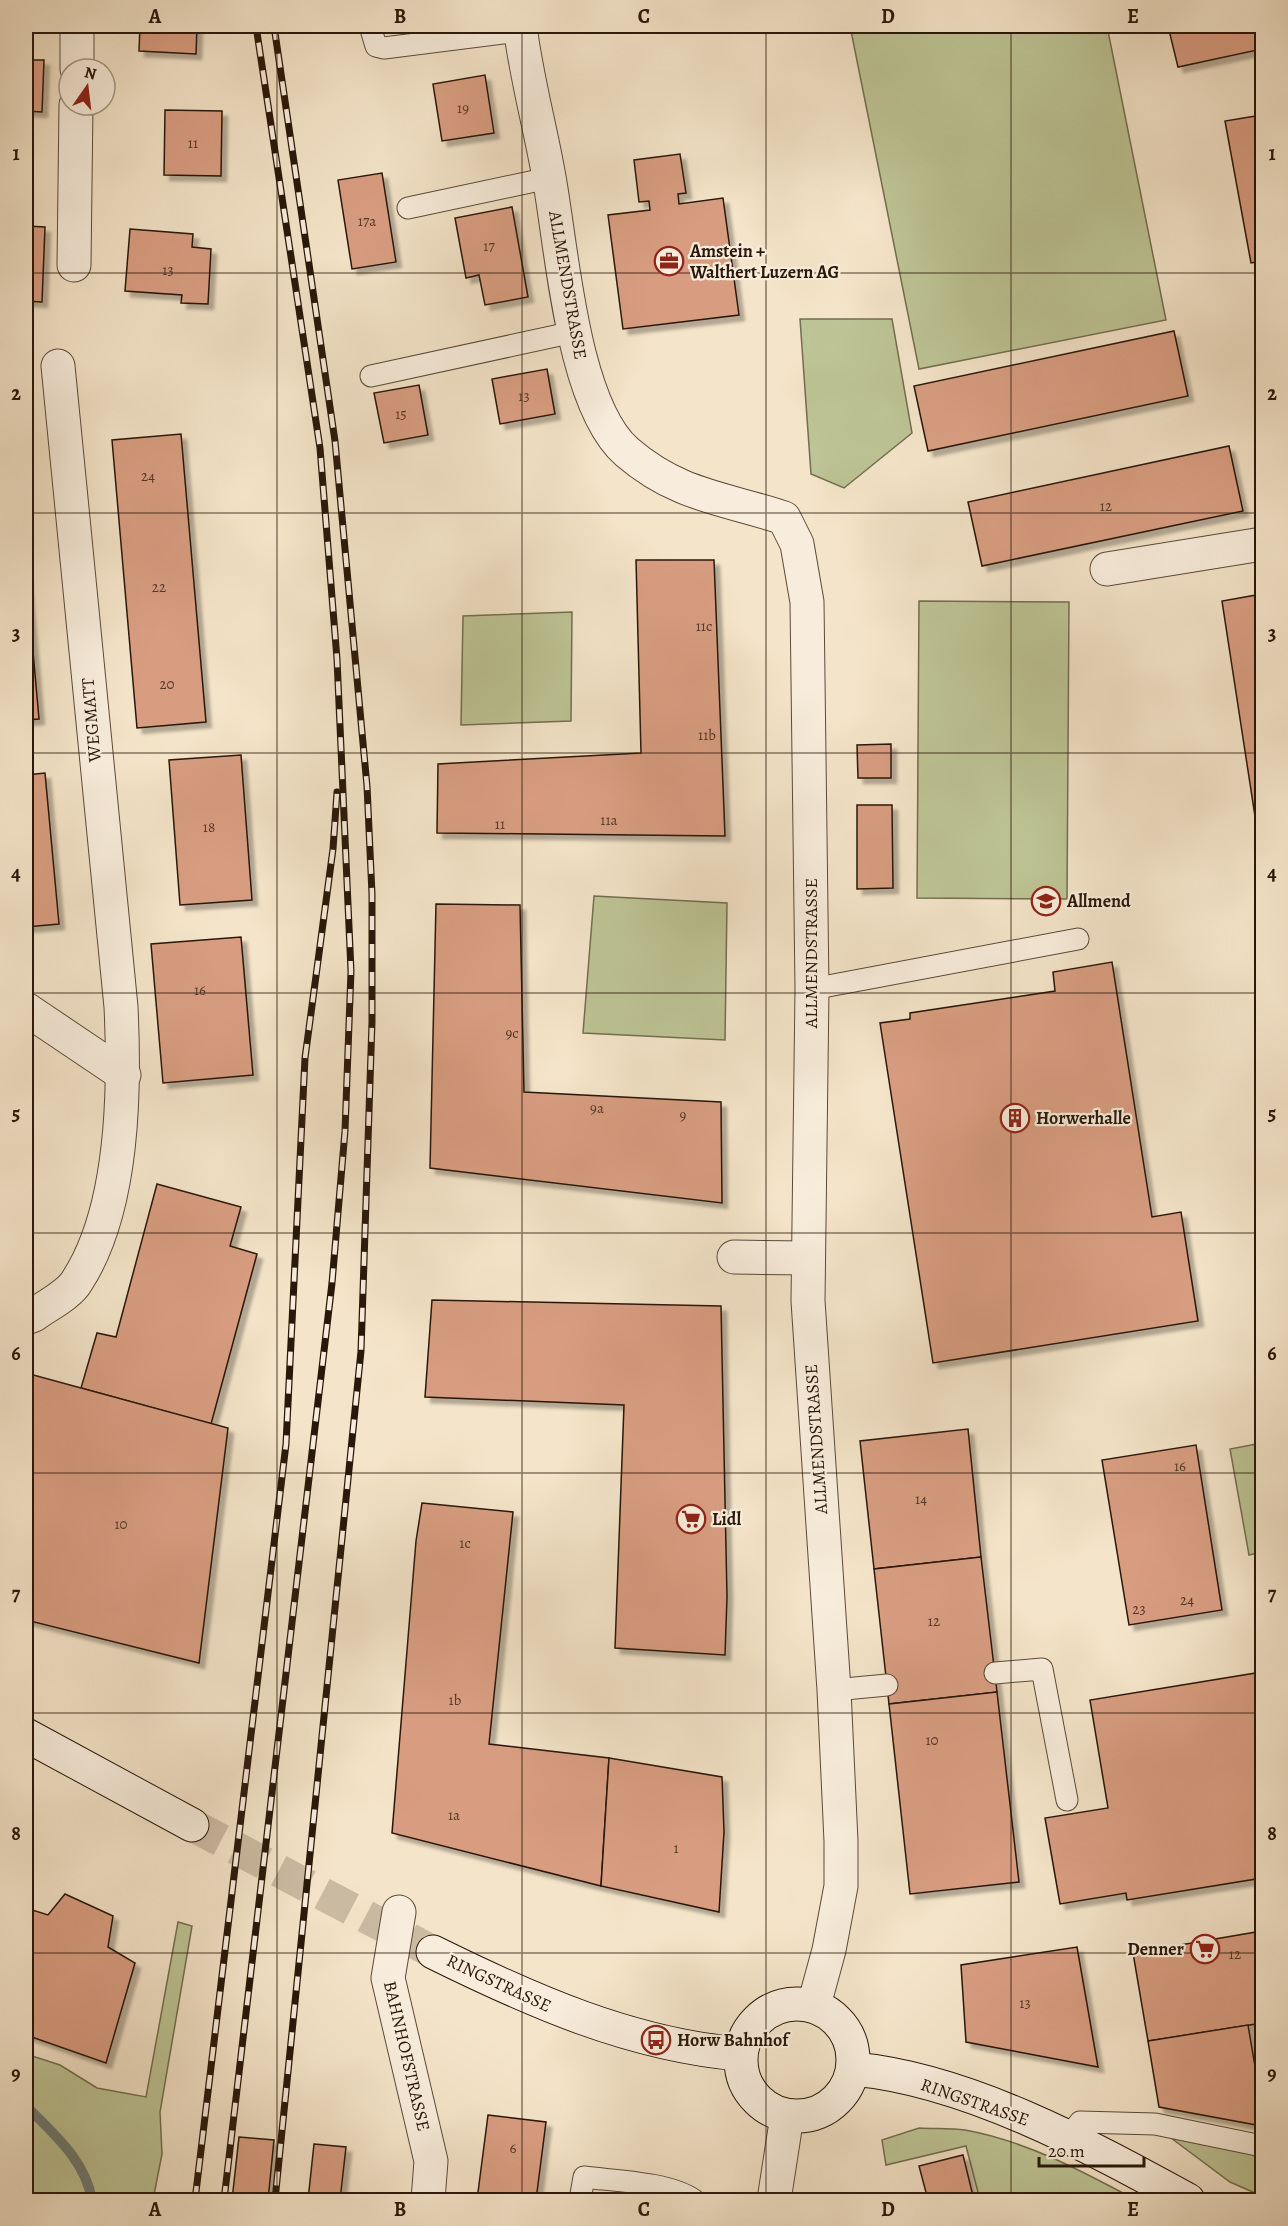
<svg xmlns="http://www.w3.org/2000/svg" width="1288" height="2226" font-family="Alegreya,serif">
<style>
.green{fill:#bdc495;stroke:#736e4f;stroke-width:1.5}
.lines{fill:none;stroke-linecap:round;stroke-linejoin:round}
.stream{stroke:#6f7b76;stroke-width:10}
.building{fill:#d89d81;stroke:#291709;stroke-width:1.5;filter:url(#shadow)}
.secondary-tunnel{stroke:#cbbba3;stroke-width:33;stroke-dasharray:33 16;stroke-linecap:butt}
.lane-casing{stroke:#5c4a39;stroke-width:23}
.street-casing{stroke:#5c4a39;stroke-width:35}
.secondary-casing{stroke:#291709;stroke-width:35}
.lane{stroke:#f8eddc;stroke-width:21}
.street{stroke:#f8eddc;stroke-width:33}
.secondary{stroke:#f8eddc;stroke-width:33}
.rail-casing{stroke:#291709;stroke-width:7}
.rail{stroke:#f8eddc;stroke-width:4.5;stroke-dasharray:14;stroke-linecap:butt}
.grid{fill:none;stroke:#291709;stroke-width:1.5;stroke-opacity:0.55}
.labels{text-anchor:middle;stroke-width:4.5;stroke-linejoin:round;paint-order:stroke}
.number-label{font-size:15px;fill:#553827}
.poi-label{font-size:18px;font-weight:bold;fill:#291709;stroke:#f8eddc;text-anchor:start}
.street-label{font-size:18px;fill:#291709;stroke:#f8eddc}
.neatline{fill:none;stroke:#291709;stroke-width:2}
.grid-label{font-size:20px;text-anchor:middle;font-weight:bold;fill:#291709}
</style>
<defs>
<filter id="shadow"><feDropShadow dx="5.5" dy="5.5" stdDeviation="1.5" flood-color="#0004"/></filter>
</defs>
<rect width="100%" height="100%" fill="#f4e4c9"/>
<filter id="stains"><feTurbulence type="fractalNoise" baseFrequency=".00333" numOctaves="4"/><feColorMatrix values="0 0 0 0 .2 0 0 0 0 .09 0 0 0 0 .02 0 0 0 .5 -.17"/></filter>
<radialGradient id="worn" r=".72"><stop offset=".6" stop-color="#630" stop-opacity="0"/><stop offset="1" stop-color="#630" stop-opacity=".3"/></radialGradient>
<g class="green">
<polygon points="850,26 1107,26 1166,320 919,369"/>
<polygon points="800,319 892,319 912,433 844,488 811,474"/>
<polygon points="919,601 1069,602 1067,899 917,898"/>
<polygon points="572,612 571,721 461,725 463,616"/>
<polygon points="594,896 727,903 725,1040 583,1033"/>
<polygon points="1262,1443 1262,1552 1249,1555 1230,1449"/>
<polygon points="178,1922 192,1926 160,2112 162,2154 153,2200 26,2200 26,2054 60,2065 97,2088 146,2097"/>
<path d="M919 2128C934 2129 950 2128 965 2130 1026 2141 1082 2171 1136 2200H980L966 2146 886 2165 882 2140Z"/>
<polygon points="1171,2138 1262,2156 1262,2196 1230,2182"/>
</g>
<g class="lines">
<path class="stream" d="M26 2106C54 2134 85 2160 92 2200"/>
</g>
<g class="building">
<polygon points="140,26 197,26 196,54 139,51"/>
<polygon points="1168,26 1262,26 1262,49 1178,67"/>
<polygon points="26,60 44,60 42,112 26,111"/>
<polygon points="485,75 494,133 442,141 433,84"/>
<polygon points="165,110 222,111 221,176 164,175"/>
<polygon points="1262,115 1262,261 1251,263 1225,121"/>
<polygon points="680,154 686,193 678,194 679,204 723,198 739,315 623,329 608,215 650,210 649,201 639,202 634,160"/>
<polygon points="382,173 396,262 352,269 338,180"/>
<polygon points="512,207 528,297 485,305 479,275 466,278 455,218"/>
<polygon points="26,226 45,227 42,302 26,301"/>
<polygon points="130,229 193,234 192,247 211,249 208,304 181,303 182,295 125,291"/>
<polygon points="1174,331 1188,396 928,451 914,386"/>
<polygon points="547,369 555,414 500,424 492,379"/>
<polygon points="419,385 428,435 384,443 374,393"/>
<polygon points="181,434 206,722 137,728 112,440"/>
<polygon points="1229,446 1243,511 982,566 968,502"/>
<polygon points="636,560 714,560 725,836 437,833 438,764 641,753"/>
<polygon points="26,572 39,719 26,720"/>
<polygon points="1262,594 1262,862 1222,601"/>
<polygon points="891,744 891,778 858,778 857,745"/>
<polygon points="241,755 252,900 180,905 169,760"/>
<polygon points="45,773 59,924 26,927 26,775"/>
<polygon points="857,805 892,805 893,888 857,889"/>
<polygon points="436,904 520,905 524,1092 721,1102 722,1203 430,1168"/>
<polygon points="241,937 253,1075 163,1083 151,944"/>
<polygon points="1112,962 1152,1217 1181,1212 1198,1321 933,1363 880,1023 910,1019 910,1013 1055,991 1053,972"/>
<polygon points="157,1184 241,1207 230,1246 257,1254 211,1424 81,1388 97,1333 116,1337"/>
<polygon points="432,1300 721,1306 727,1597 725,1655 615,1648 624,1405 425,1397"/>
<polygon points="26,1373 228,1428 199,1663 26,1620"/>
<polygon points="968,1429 981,1557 874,1569 860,1441"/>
<polygon points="1196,1445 1222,1610 1129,1625 1102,1460"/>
<polygon points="422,1503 513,1512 489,1744 609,1758 601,1886 392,1833 416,1541"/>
<polygon points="981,1557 997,1692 889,1704 874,1569"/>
<polygon points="1262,1672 1262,1878 1127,1900 1126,1893 1060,1904 1045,1818 1108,1808 1090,1700"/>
<polygon points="997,1692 1019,1882 910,1894 889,1704"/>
<polygon points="609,1758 722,1777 724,1832 719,1912 601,1886"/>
<polygon points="65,1894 113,1916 108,1947 135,1963 106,2063 26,2035 26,1908 48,1915"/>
<polygon points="1262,1931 1262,2023 1148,2041 1133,1953"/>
<polygon points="1077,1947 1098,2067 966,2042 961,1965"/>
<polygon points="1248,2025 1262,2108 1262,2126 1159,2107 1148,2041"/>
<polygon points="488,2115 546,2122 536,2200 477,2200"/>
<polygon points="239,2137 274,2140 268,2200 232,2200"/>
<polygon points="314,2144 346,2147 340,2200 308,2200"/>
<polygon points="963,2155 974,2200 928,2200 919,2166"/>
</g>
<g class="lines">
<polyline class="secondary-tunnel" points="192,1825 433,1952"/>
<g class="lane-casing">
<g id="lane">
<polyline points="370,26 376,46 384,48 520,31"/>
<polyline points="408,208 549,178"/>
<polyline points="371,376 574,332"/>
<polyline points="812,989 1078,939"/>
<polyline points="995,1673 1042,1669 1067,1800"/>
<polyline points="834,1690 887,1685"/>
<polyline points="1069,2136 1080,2122 1155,2124 1262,2146"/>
<path d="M580 2200 584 2177C614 2181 669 2182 694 2200"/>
</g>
</g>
<g class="street-casing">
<g id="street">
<path d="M520 26C526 76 540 126 549 177 562 248 572 404 627 452 678 496 724 498 784 518L797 544 807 602 812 989 808 1301 834 1690 841 1841V1886L829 1950 814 2005"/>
<polyline points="77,69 77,26"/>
<polyline points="74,265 76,105"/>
<polyline points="1107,569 1262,544"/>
<polyline points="26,1009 124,1075"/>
<polyline points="734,1257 808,1258"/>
<path d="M26 1318 34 1315C46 1306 69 1295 77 1281 124 1209 125 1090 121 1007L58 366"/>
<polyline points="399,1912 388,1978 431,2161 428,2200"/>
<polyline points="774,2200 787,2116"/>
</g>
</g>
<g class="secondary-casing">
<g id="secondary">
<polyline points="26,1735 192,1825"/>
<path d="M433 1952C530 2000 631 2045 740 2054"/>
<circle cx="797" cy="2060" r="56"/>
<path d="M853 2069C967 2079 1089 2146 1188 2200"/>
</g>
</g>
<use href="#lane" class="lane"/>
<use href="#street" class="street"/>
<use href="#secondary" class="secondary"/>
<g class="rail-casing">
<g id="rail">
<polyline points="274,26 335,441 367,786 372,894 372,1022 361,1351 275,2200"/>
<polyline points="195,2200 286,1444 305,1058 333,849 337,792"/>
<polyline points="224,2200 332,1283 345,1131 351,971 337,659 320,448 256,26"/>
</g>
</g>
<use href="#rail" class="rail"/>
</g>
<path class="grid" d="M277 26V2200M522 26V2200M766 26V2200M1011 26V2200M26 273H1262M26 513H1262M26 753H1262M26 993H1262M26 1233H1262M26 1473H1262M26 1713H1262M26 1953H1262"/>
<defs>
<g id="office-ring" transform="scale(1.5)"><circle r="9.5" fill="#f8eddc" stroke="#8f2418" stroke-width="1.5"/><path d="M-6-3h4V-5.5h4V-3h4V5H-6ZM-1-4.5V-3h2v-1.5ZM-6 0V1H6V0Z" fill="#8f2418"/></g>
<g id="school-ring" transform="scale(1.5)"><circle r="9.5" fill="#f8eddc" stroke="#8f2418" stroke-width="1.5"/><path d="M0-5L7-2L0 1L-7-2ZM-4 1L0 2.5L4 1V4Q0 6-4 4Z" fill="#8f2418"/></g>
<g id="building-ring" transform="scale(1.5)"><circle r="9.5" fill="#f8eddc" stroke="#8f2418" stroke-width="1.5"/><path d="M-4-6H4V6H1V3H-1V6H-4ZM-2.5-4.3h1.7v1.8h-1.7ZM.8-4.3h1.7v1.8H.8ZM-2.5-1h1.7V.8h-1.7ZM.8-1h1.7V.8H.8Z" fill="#8f2418"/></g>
<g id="supermarket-ring" transform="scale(1.5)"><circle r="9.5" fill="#f8eddc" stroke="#8f2418" stroke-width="1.5"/><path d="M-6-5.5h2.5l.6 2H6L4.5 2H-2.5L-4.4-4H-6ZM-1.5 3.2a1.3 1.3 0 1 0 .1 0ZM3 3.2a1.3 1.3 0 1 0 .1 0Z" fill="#8f2418"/></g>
<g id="bus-ring" transform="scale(1.5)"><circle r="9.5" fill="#f8eddc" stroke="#8f2418" stroke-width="1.5"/><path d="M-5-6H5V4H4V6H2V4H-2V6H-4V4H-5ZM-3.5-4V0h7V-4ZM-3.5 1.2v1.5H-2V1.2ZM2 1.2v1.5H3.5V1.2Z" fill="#8f2418"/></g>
</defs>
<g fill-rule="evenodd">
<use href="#office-ring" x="669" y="261"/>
<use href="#school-ring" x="1046" y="901"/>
<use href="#building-ring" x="1015" y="1118"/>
<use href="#supermarket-ring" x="691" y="1519"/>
<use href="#supermarket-ring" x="1205" y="1949"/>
<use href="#bus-ring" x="656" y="2040"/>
</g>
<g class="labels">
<g class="number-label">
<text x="463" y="113">19</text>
<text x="193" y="148">11</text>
<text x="367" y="226">17a</text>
<text x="489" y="251">17</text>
<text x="168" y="275">13</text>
<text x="524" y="401">13</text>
<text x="401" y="419">15</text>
<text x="148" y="481">24</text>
<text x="1106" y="511">12</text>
<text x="159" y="592">22</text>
<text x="704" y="631">11c</text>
<text x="167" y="689">20</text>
<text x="707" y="740">11b</text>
<text x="609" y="825">11a</text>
<text x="500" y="829">11</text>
<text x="209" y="832">18</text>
<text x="200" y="995">16</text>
<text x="512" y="1038">9c</text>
<text x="597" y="1113">9a</text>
<text x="683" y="1120">9</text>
<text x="1180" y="1471">16</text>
<text x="921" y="1504">14</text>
<text x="121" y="1529">10</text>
<text x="465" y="1548">1c</text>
<text x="1187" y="1605">24</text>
<text x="1139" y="1614">23</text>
<text x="934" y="1626">12</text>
<text x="455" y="1705">1b</text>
<text x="932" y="1745">10</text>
<text x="454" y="1820">1a</text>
<text x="676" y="1853">1</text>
<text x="1235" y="1959">12</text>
<text x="1025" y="2008">13</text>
<text x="513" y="2153">6</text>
</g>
<g class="poi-label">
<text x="690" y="257">Amstein +<tspan x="690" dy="21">Walthert Luzern AG</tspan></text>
<text x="1067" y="907">Allmend</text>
<text x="1036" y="1124">Horwerhalle</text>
<text x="712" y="1525">Lidl</text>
<text x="1184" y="1955" text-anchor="end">Denner</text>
<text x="677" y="2046">Horw Bahnhof</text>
</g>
<g class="street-label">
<text transform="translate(568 285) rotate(80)" y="6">ALLMENDSTRASSE</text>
<text transform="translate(91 720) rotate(-95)" y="6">WEGMATT</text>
<text transform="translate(811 953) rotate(-90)" y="6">ALLMENDSTRASSE</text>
<text transform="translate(816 1439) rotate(-94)" y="6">ALLMENDSTRASSE</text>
<text transform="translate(499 1983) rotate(25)" y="6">RINGSTRASSE</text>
<text transform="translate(407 2056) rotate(77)" y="6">BAHNHOFSTRASSE</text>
<text transform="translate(975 2102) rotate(19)" y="6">RINGSTRASSE</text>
</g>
</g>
<rect width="1288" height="2226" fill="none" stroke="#f4e4c9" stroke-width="66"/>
<g transform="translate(87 87) rotate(14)"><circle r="28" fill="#f8eddc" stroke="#a59788" stroke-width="1.5"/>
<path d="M0-4.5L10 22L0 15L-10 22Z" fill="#8f2418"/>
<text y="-9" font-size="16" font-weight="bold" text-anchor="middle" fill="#291709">N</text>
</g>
<path d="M1039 2157v9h105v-9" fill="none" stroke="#291709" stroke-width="3"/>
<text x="1048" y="2157" font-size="18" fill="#291709" stroke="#f8eddc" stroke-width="4.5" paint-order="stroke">20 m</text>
<rect x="33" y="33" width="1222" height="2160" class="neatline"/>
<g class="grid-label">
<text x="155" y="23">A</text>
<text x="400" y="23">B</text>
<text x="644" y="23">C</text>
<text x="888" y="23">D</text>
<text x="1133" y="23">E</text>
<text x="16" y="160">1</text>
<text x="1272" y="160">1</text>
<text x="16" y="400">2</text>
<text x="1272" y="400">2</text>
<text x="16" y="640">3</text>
<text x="1272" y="640">3</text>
<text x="16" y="880">4</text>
<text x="1272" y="880">4</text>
<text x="16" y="1120">5</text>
<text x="1272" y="1120">5</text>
<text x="16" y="1360">6</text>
<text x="1272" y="1360">6</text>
<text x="16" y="1600">7</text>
<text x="1272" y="1600">7</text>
<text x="16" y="1840">8</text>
<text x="1272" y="1840">8</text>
<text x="16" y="2080">9</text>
<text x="1272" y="2080">9</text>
<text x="155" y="2216">A</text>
<text x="400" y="2216">B</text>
<text x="644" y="2216">C</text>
<text x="888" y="2216">D</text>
<text x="1133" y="2216">E</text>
</g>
<rect width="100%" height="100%" filter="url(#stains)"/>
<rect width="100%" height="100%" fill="url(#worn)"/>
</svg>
